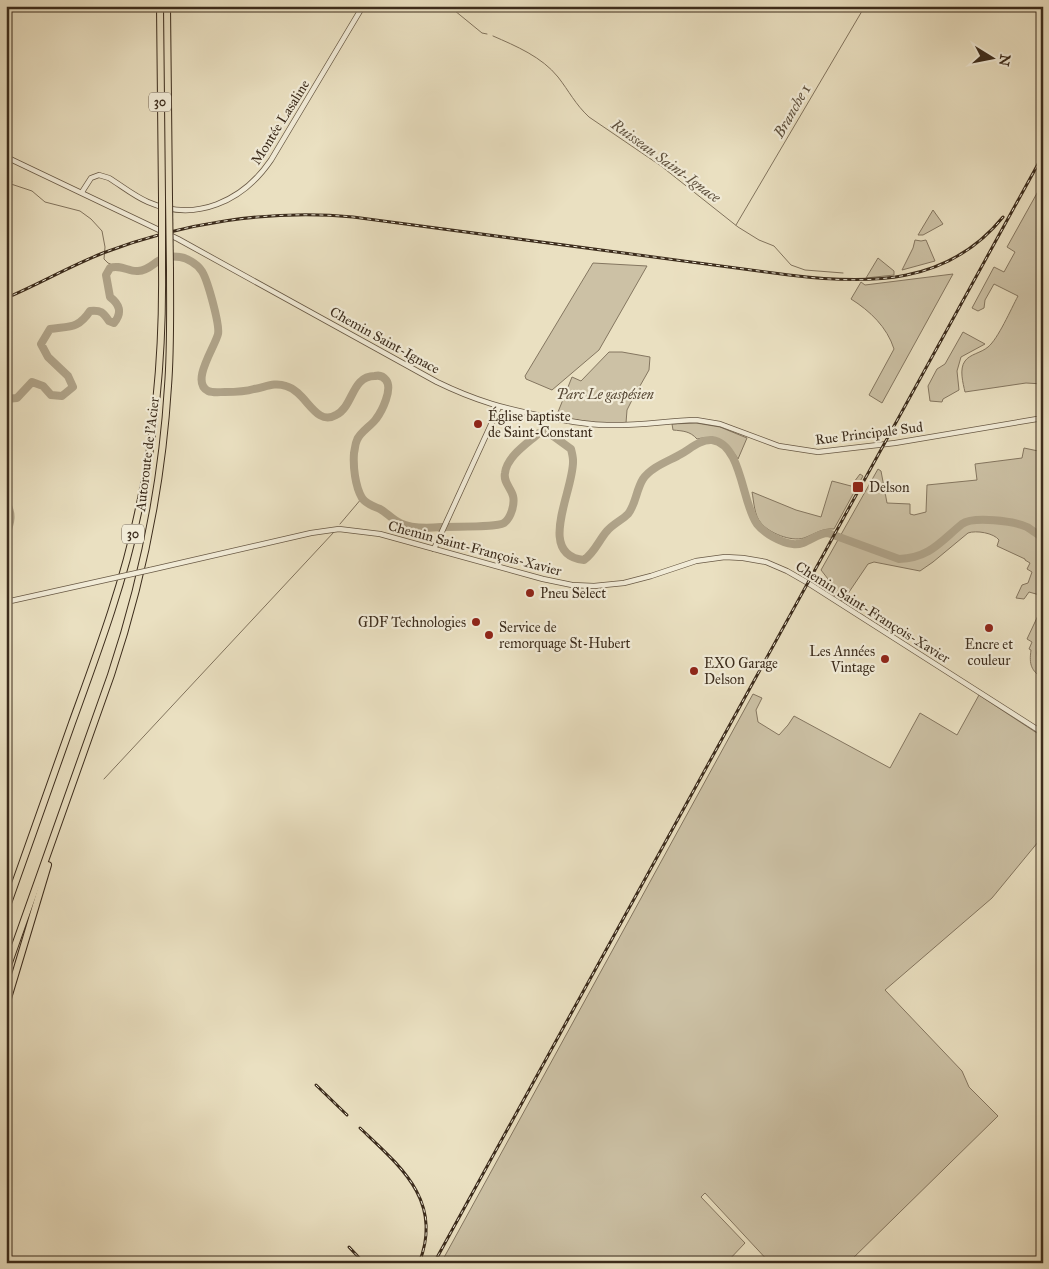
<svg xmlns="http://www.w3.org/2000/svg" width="1049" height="1269" font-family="'IM FELL Great Primer',serif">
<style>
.green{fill:#ccc1a5;stroke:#847660}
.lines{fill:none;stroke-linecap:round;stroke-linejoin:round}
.stream{stroke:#81735d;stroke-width:1}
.river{stroke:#afa389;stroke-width:8}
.tertiary-casing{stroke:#685945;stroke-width:6}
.motorway-casing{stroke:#3c2c1c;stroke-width:8}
.tertiary{stroke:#f1ebd7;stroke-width:4.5}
.motorway{stroke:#eae0c1;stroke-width:6}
.rail-casing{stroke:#3c2c1c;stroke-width:3}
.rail{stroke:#f1ebd7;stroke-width:1;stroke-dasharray:4;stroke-linecap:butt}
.tertiary-bridge-casing{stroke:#685945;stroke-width:6;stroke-linecap:butt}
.motorway-bridge-casing{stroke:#3c2c1c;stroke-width:8;stroke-linecap:butt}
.tertiary-bridge{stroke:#f1ebd7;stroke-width:4.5}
.motorway-bridge{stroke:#eae0c1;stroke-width:6}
.poi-dot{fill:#8f2418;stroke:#f1ebd7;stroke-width:2}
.labels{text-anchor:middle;stroke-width:4.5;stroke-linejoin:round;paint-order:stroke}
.shield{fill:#f1ebd7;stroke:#726554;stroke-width:1}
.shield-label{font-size:12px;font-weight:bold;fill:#3c2c1c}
.street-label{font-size:14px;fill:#3c2c1c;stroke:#f1ebd7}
.park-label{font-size:14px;font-style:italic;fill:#594a37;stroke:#f1ebd7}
.poi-label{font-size:14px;fill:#3c2c1c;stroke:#f1ebd7;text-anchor:start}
.water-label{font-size:15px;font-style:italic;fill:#5e503d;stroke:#f1ebd7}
</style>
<rect width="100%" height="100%" fill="#eae0c1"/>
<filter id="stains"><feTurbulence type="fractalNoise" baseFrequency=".004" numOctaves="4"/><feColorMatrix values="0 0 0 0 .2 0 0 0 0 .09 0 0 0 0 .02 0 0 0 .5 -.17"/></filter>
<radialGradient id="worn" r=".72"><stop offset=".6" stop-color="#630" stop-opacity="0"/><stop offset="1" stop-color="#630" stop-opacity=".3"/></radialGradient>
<g class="green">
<path d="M1041 186 1043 187V384L1026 383 965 392C963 383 959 369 965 361 970 354 981 353 988 347 998 339 1011 309 1018 296L994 284 985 300 984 308 978 311 972 308 994 267 1004 272 1015 252 1007 247Z"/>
<polygon points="933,210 943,224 923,235 918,235"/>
<polygon points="915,240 921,241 926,240 935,261 902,270 913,248"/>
<polygon points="878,258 894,271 894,275 866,278"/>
<polygon points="593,263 647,266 599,350 552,390 526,379 525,376"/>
<path d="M953 274 882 403 869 395 894 349C887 327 870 311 851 299L861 282 865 285Z"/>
<polygon points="963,332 985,344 961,357 957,371 959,390 943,399 942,402 930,401 928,386 937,369 945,364"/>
<polygon points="609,352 622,352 650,357 649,370 632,400 627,410 626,423 596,423 556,417 572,377 581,381"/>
<path d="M696 423 720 427 747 438 738 459C728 443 717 434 697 439 690 431 683 431 673 430L672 424Z"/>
<path d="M1024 448 1043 452V596L1029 592 1024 599 1016 598 1022 585 1028 583 1032 572 1027 569 1030 563 1025 560V559L997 546 999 540C994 533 976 530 968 533L933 562 920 571 874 562 868 564 843 601 823 589 828 579 821 570 878 469 881 471 887 503 910 504V514L914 515 926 512 927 485 977 480 975 464 1022 458Z"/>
<path d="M860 474 863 476 834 529C822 528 815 534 804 538 791 542 769 533 761 523 754 515 754 502 752 492L796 510 821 517 832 481 851 486Z"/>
<path d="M1043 605V679C1031 670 1029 665 1031 650L1029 649 1032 642 1027 639Z"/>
<polygon points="753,694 762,698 756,710 758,722 779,735 788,725 794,716 890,768 920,713 957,735 979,695 1043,737 1043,836 992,898 885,990 962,1071 969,1087 998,1116 848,1263 770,1263 705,1193 701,1197 745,1243 726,1263 441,1263"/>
</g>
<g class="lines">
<g class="stream">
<polyline points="449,6 482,33 487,34"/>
<path d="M493 36C516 46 542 57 558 77 569 91 575 104 589 117L661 166 738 227 759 240 774 246 791 265 805 270 843 273"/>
<polyline points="6,180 12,181 11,184 32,191 45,202 80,211 91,219 102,231 105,247 104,259 108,263 115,266"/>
<polyline points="736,225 865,6"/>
<polyline points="340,524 362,498"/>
<polyline points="104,779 334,532"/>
</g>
<g class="river">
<path d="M6 399 17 398 32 382 43 386 51 395 62 396 73 387 68 376 48 357 41 344 50 329C70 326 78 329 90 311 101 310 103 312 109 321L114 323C123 312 119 304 110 297L106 275 110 268C120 264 129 272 138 271 155 270 156 253 180 257 187 258 197 264 201 270 207 277 220 325 218 334 215 347 190 382 208 391 213 393 219 392 225 392 234 392 244 392 254 389 266 387 274 382 286 386 307 392 315 427 336 415 354 406 351 376 375 376 379 375 383 376 386 380 393 389 382 411 376 419 371 426 360 432 357 440 355 444 355 449 354 453 353 466 355 486 362 498 366 504 373 506 380 509 387 513 393 520 400 523 412 529 429 528 441 527 455 526 495 528 504 523 511 518 515 504 513 496 511 488 503 482 505 473 507 456 528 443 539 433H549L571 449C572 453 573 457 573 460 575 488 535 555 584 560 595 552 599 540 607 531 613 524 622 520 628 514 636 504 636 490 643 479 651 467 669 461 681 454 690 449 701 439 712 440 742 444 742 504 757 524 764 533 781 543 793 544 806 546 816 533 828 533L899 559C930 558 941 541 962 524 973 516 1015 521 1027 527 1032 530 1037 534 1043 538"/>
<path d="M6 502C13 514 11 522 6 535"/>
<polyline points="1043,642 1040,653 1043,664"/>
</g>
<g class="tertiary-casing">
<g id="tertiary">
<path d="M6 157 178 239 437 382C476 401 505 409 547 417 567 421 587 425 607 425 637 426 666 421 696 420L720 424 779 446 818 452 895 443 1043 418"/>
<path d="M82 192 91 178 99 175 109 178C122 186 134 196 148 202 196 223 243 201 271 160L363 6"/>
<polyline points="434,549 499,407"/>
<polyline points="150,570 311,533 339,529 380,534 543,579 572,585 594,586 624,583 651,576 696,561 725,557 743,558 766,562 787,571 808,583 1043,733"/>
<polyline points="6,602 114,578"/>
</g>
</g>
<g class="motorway-casing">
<g id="motorway">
<polyline points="160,6 162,198"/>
<polyline points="167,6 169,198"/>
<path d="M6 909C28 847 50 785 72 723 97 654 123 585 138 513 156 433 163 351 162 269"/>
<path d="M6 971 111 675C142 582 162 485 168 386 171 347 170 308 170 269"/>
<polyline points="6,1005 48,865"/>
</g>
</g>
<use href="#tertiary" class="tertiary"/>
<use href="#motorway" class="motorway"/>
<g class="rail-casing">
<g id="rail">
<path d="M6 298C39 284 70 266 103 253 182 223 269 209 353 217L789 275C869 285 948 285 1003 217"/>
<polyline points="316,1085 347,1115"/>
<path d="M360 1128C400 1166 444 1201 419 1263"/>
<polyline points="349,1247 364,1263"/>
<polyline points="434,1263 1043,155"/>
</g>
</g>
<use href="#rail" class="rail"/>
<g class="tertiary-bridge-casing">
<polyline id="tertiary-bridge" points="114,578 150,570"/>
</g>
<g class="motorway-bridge-casing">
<g id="motorway-bridge">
<polyline points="162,198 162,269"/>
<polyline points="169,198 170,269"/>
</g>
</g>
<use href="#tertiary-bridge" class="tertiary-bridge"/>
<use href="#motorway-bridge" class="motorway-bridge"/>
</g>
<g class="poi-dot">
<circle cx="478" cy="424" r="5"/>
<rect x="852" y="481" width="12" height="12" rx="2.5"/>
<circle cx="530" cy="593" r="5"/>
<circle cx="476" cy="622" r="5"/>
<circle cx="989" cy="628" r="5"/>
<circle cx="489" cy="635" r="5"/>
<circle cx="885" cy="659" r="5"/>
<circle cx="694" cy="671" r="5"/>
</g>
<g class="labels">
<g class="shield">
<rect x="149" y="92.5" width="22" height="19" rx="4"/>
<rect x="122" y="524.5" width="22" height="19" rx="4"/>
</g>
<g class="shield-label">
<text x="160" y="106">30</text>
<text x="133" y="538">30</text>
</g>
<g class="street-label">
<text transform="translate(280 122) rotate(-58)" y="5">Montée Lasaline</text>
<text transform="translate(385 340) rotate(29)" y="5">Chemin Saint-Ignace</text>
<text transform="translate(869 433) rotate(-7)" y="5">Rue Principale Sud</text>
<text transform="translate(147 454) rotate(-83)" y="5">Autoroute de l'Acier</text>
<text transform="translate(475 548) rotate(15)" y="5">Chemin Saint-François-Xavier</text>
<text transform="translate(873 612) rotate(32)" y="5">Chemin Saint-François-Xavier</text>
</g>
<g class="park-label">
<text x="605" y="399">Parc Le gaspésien</text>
</g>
<g class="poi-label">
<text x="488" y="421">Église baptiste<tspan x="488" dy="16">de Saint-Constant</tspan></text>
<text x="869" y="492">Delson</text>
<text x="540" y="598">Pneu Select</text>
<text x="466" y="627" text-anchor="end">GDF Technologies</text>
<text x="499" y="632">Service de<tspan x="499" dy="16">remorquage St-Hubert</tspan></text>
<text x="989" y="649" text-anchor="middle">Encre et<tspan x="989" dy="16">couleur</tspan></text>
<text x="875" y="656" text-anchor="end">Les Années<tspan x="875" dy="16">Vintage</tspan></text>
<text x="704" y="668">EXO Garage<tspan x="704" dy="16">Delson</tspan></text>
</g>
<g class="water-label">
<text transform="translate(792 111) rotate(-60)" y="5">Branche 1</text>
<text transform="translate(666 161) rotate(36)" y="5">Ruisseau Saint-Ignace</text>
</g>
</g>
<rect width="1049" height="1269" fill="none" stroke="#eae0c1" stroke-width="25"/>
<rect x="8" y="8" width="1034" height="1254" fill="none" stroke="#3c2c1c" stroke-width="2.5"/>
<rect x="12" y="12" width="1024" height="1244" fill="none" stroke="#3c2c1c"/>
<g transform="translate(992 58) rotate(100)" stroke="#f1ebd7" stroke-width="4" paint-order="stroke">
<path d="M0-4L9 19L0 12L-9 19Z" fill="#3c2c1c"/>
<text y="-8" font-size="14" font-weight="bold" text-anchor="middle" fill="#3c2c1c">N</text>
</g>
<rect width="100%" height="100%" filter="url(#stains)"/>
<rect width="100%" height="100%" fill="url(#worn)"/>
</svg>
